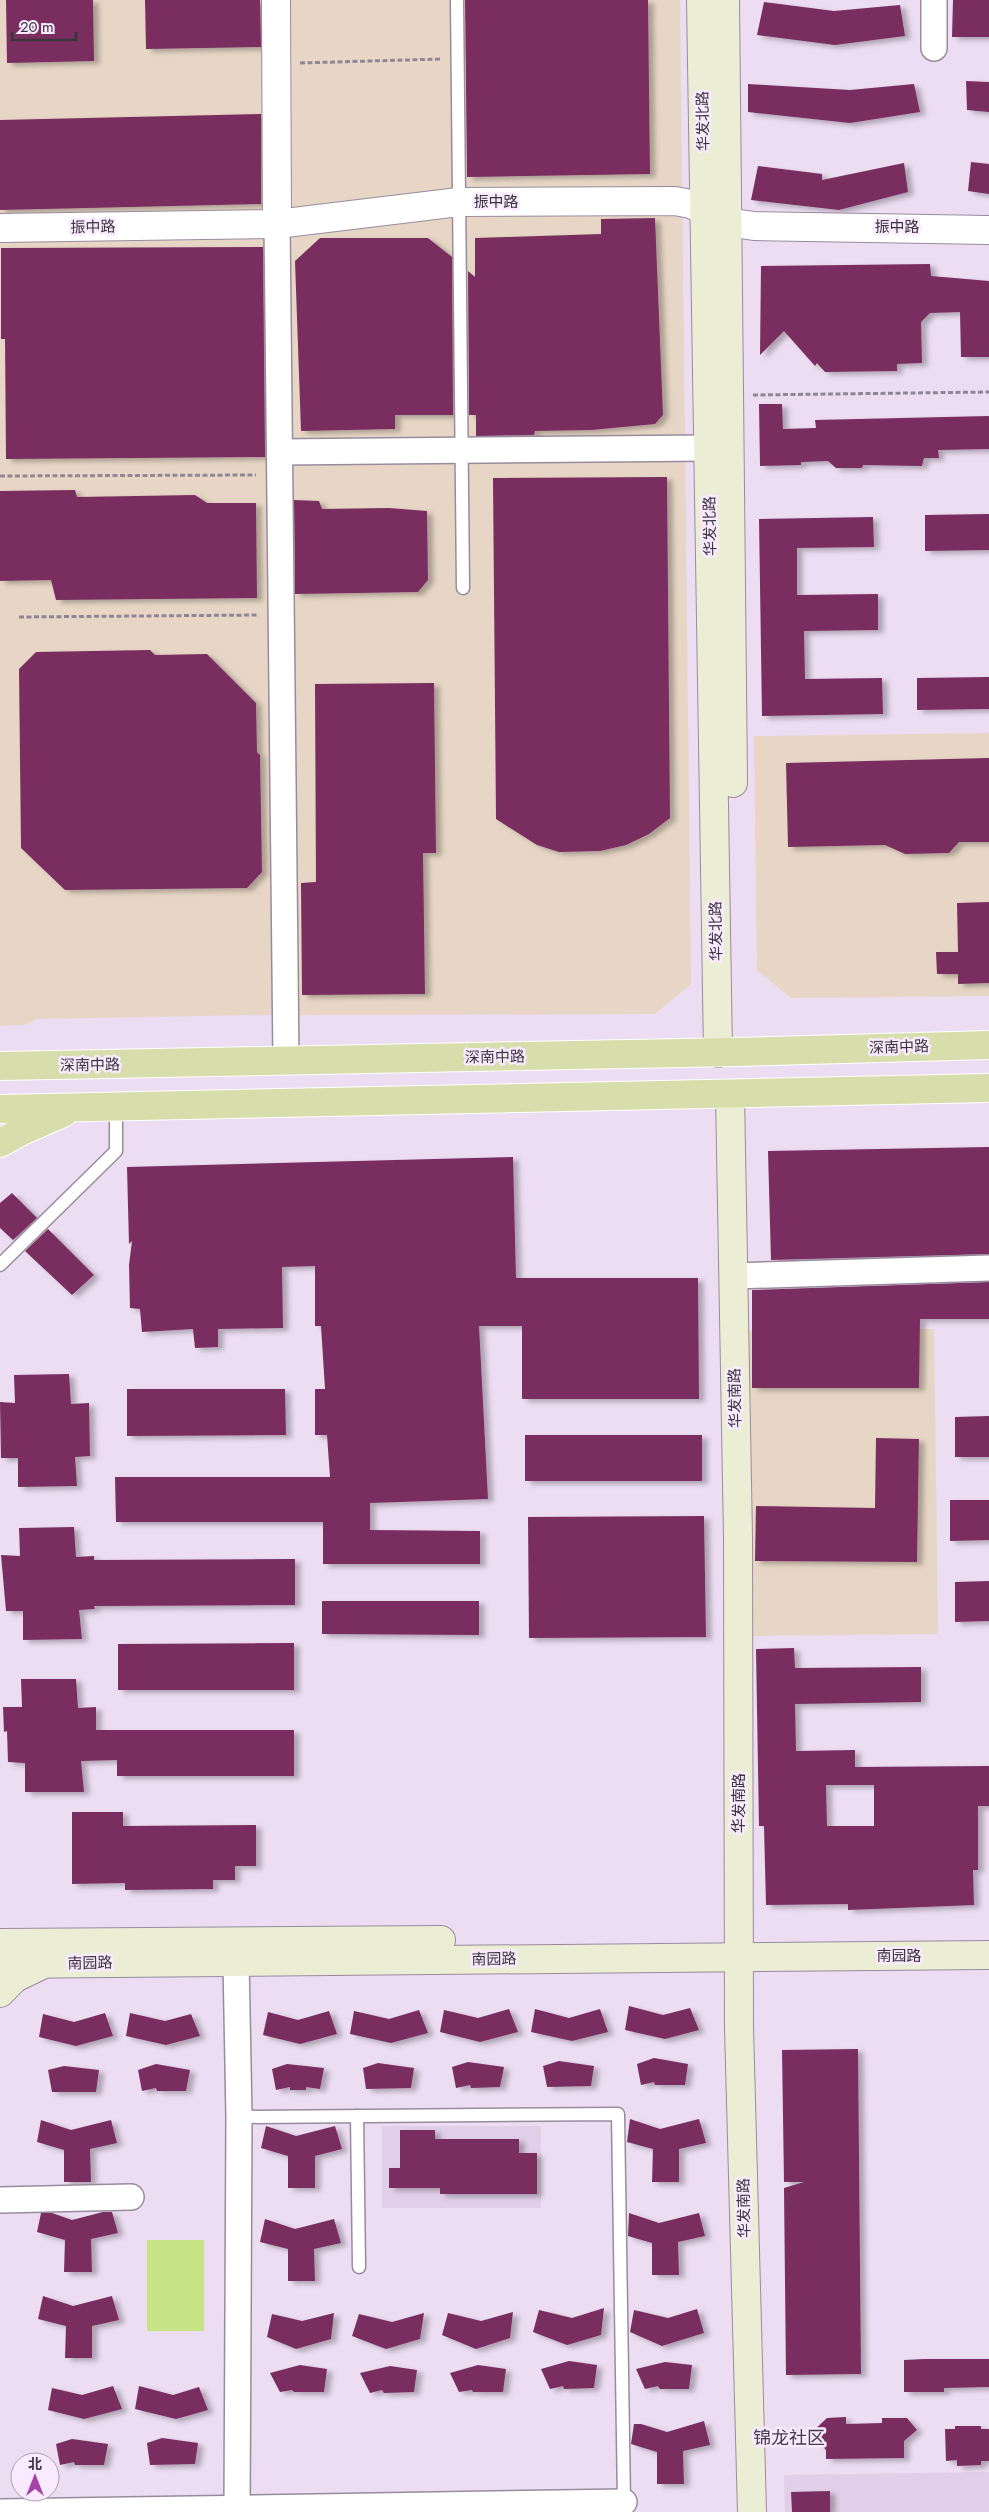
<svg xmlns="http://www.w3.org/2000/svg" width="989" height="2512" font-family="Jost,'Noto Sans SC',sans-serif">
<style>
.commercial{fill:#e7d6c5}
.built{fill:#e1cee8}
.green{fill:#c6e385}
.building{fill:#7a2d61;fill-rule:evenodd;filter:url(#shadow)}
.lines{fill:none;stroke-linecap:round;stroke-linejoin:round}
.service-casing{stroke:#998b9e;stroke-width:15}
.minor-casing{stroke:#998b9e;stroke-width:28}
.tertiary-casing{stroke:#998b9e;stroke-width:30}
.secondary-casing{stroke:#998b9e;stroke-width:30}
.primary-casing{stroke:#fff;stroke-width:30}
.path{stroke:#908694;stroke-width:3;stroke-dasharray:5 2.5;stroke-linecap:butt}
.service{stroke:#fff;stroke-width:12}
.minor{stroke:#fff;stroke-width:25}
.tertiary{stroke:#fff;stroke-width:28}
.secondary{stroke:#ebeed5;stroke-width:28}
.primary{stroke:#d7deab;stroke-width:28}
.labels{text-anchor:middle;stroke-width:5;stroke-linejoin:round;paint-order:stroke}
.street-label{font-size:15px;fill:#3a343c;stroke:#f9eaff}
.quarter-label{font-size:18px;fill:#473b4b;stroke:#f9eaff}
</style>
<defs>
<filter id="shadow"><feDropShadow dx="5.5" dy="3" stdDeviation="2.5" flood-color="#0004"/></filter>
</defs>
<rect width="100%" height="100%" fill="#ecddf2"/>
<g class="commercial">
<polygon points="0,0 680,0 691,984 655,1014 263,1015 37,1019 24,1025 0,1026"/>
<polygon points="989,733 989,996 791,998 757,970 754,736"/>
<polygon points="934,1329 938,1634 748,1636 743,1331"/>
</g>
<g class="built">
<rect x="382" y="2126" width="159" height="82"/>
<polygon points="989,2472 989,2512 785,2512 784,2475"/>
</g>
<rect class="green" x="147" y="2240" width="57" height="91"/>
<g class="building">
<polygon points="6,0 93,0 94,61 7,63"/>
<polygon points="145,0 260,0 261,47 146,49"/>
<polygon points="465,0 648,0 650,174 467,177"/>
<polygon points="953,0 989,0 989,37 952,37"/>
<polygon points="764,2 834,11 900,5 905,36 835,45 757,35"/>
<polygon points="966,81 989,82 989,112 967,110"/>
<polygon points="748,84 850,90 914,84 920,112 850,123 748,112"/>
<polygon points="261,114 261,204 0,210 0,120"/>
<polygon points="971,162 989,164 989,194 968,191"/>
<polygon points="904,163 908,192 839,210 751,200 758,166 822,174 822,180"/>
<polygon points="655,218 663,415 655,424 591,430 535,431 534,435 476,436 476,415 469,415 468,271 475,277 475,238 601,234 601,219"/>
<polygon points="320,238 428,238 452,257 453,415 395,415 395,429 301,431 295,261"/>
<polygon points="263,247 265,457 6,459 5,339 1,339 1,248"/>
<polygon points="930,264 931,276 989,281 989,357 961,357 960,312 930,313 921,322 922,363 897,364 897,371 825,372 817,363 815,366 784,331 760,355 761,266"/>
<polygon points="759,404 782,404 783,429 816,428 815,420 989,416 989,449 938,450 939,458 924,458 922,466 863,465 862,468 836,468 828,461 801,462 801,465 760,466"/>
<polygon points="667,477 670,818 649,834 626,845 600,851 559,852 537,845 496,819 493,478"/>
<polygon points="75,490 77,497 195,495 207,503 256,503 257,598 56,600 51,580 0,581 0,491"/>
<polygon points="294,500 319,501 322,509 389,508 427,511 428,580 418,592 295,594"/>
<polygon points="989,514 989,550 925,551 925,515"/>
<polygon points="873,517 874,547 797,548 797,595 878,594 878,630 804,631 805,679 882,678 883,714 762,716 759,519"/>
<polygon points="150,650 155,655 207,654 256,703 257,752 260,755 262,872 247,888 65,890 21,848 19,669 36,652"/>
<polygon points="989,677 989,709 917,710 917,678"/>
<polygon points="434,683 436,853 423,853 425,994 302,995 301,883 316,882 315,684"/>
<polygon points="989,758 989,842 959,842 949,853 905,854 885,845 788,847 786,763"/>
<polygon points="989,902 989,983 958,984 958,974 937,974 936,952 958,952 957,903"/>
<polygon points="989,1147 989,1254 771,1260 768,1151"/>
<polygon points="513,1157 516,1278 698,1278 699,1399 522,1399 522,1326 479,1326 488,1499 370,1503 370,1530 480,1531 480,1564 323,1564 323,1522 116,1522 115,1477 330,1477 327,1435 315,1435 315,1389 325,1389 321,1326 315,1326 315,1266 282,1267 283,1328 218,1329 218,1347 195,1348 193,1329 142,1332 140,1309 130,1308 129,1265 132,1241 129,1244 127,1167"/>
<polygon points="12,1193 37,1218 13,1240 0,1228 0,1203"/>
<polygon points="48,1229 94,1275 72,1295 25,1251"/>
<polygon points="989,1282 989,1319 920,1319 919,1388 752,1388 752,1290"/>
<polygon points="69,1374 71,1404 89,1403 90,1456 75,1457 77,1486 18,1487 18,1458 1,1458 0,1402 15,1403 14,1375"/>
<polygon points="127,1389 285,1389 286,1435 127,1436"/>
<polygon points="989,1416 989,1457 955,1457 955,1417"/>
<rect x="525" y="1435" width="177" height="46"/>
<polygon points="876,1438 919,1439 917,1562 755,1561 756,1506 875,1508"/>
<polygon points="950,1500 989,1500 989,1540 950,1541"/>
<polygon points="704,1516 706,1637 529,1638 528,1517"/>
<polygon points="74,1527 76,1557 94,1556 94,1560 295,1559 295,1605 94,1606 95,1609 79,1610 82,1639 23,1640 23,1611 6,1611 1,1555 20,1556 19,1528"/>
<polygon points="989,1581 989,1621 955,1622 955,1582"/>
<polygon points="322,1601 479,1601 479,1635 322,1634"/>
<polygon points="294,1643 294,1690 118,1690 118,1644"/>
<path d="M794 1648 795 1668 921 1667V1702L795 1704 796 1751 855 1750V1767L989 1766V1806H978V1870H973L974 1905 848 1910V1904L766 1905 764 1826H759L756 1649ZM826 1785H874V1826H827Z"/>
<polygon points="21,1679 76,1679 78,1708 96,1707 96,1730 294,1730 294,1776 117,1776 117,1760 81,1761 84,1792 25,1792 25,1763 8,1762 7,1731 4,1732 3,1707 22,1707"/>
<polygon points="72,1812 123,1812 123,1826 256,1825 256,1866 235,1866 235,1880 213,1880 213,1889 125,1890 125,1883 72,1884"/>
<polygon points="629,2006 663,2015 690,2008 699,2030 665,2039 625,2030"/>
<polygon points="509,2009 518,2032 480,2042 440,2032 444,2010 478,2018"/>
<polygon points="535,2009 569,2018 600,2009 608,2032 572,2041 531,2032"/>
<polygon points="419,2010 428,2033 391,2043 350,2034 354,2011 389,2019"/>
<polygon points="329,2011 337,2034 300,2044 263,2035 268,2012 298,2020"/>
<polygon points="105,2013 113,2036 76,2046 39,2037 43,2014 74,2022"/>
<polygon points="130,2013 165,2021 191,2014 200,2036 166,2045 126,2036"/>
<polygon points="858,2049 861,2374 786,2375 784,2188 804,2182 784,2182 782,2050"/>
<polygon points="654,2058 688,2064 685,2085 655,2085 654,2082 641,2085 637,2064"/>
<polygon points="559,2061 594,2066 591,2086 547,2087 543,2066"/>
<polygon points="468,2062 504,2067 500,2087 471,2088 470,2085 456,2088 452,2067"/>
<polygon points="378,2063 414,2068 411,2088 366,2089 363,2068"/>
<polygon points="156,2064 190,2070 186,2091 157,2091 156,2088 142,2091 138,2070"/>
<polygon points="287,2064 324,2068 320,2089 306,2087 306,2090 290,2090 290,2087 276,2090 272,2069"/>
<polygon points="64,2066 99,2070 96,2092 52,2092 48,2070"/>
<polygon points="630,2119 660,2129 699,2119 706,2143 679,2149 679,2182 652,2182 653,2149 627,2142"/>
<polygon points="41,2120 71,2130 111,2120 117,2143 90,2149 91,2182 64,2182 64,2150 37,2142"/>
<polygon points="266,2126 296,2136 335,2126 342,2149 315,2156 315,2188 288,2188 288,2156 261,2148"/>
<polygon points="400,2130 435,2130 435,2139 519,2139 519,2153 537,2153 537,2194 440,2194 440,2188 389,2188 389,2168 400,2168"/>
<polygon points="103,2212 112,2212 118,2233 91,2239 92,2272 64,2272 65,2240 37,2232 41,2213 52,2213 72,2220"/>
<polygon points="629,2213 659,2223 699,2213 705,2236 678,2242 679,2275 652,2275 652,2243 628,2236"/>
<polygon points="265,2219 295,2229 334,2219 341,2243 314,2249 315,2281 288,2281 288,2249 260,2242"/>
<polygon points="43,2296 73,2306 112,2296 119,2320 92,2326 92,2358 65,2358 66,2326 38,2319"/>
<polygon points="604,2308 601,2335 567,2345 533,2332 539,2310 572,2318"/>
<polygon points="697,2309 704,2333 662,2346 630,2332 634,2310 668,2318"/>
<polygon points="513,2312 510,2338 476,2349 442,2335 448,2313 481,2321"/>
<polygon points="334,2313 331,2339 296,2349 267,2337 272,2314 302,2321"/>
<polygon points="424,2313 420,2339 386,2349 352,2336 359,2314 392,2322"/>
<polygon points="925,2359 989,2359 989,2387 944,2388 944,2392 904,2392 904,2360"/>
<polygon points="569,2361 597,2365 594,2388 564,2389 563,2386 550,2389 541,2369"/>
<polygon points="665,2362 692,2365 689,2389 660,2389 658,2386 645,2389 636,2369"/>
<polygon points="300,2365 327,2369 324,2392 294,2392 292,2390 280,2392 270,2373"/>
<polygon points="478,2365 506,2369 503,2392 473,2392 472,2390 459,2392 450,2373"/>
<polygon points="390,2366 417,2370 414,2392 384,2393 382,2390 370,2393 360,2373"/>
<polygon points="113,2386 122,2409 84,2419 48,2410 52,2388 82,2395"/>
<polygon points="139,2386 173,2395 199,2387 208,2410 176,2419 135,2409"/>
<polygon points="846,2417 846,2424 882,2423 882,2418 907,2418 917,2430 904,2441 904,2458 826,2459 826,2450 811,2433 827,2418"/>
<polygon points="704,2421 710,2445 683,2451 684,2484 657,2484 657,2452 631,2444 634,2424 641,2424 667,2432"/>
<polygon points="955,2426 981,2426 981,2429 989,2429 989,2461 981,2461 981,2465 957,2466 957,2460 946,2461 945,2429 955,2429"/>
<polygon points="162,2438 198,2443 195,2464 150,2465 147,2443"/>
<polygon points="72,2439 108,2444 104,2465 75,2465 74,2462 60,2465 56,2444"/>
<polygon points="830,2491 830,2512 792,2512 791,2492"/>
</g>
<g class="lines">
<g class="service-casing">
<g id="service">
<polyline points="457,0 463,588"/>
<polyline points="0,1265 116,1151 116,1107"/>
<polyline points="357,2116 359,2267"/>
<polyline points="239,2117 618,2114 624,2502"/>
</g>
</g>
<g class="minor-casing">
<g id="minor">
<polyline points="934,0 934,48"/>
<polyline points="277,224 286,1061"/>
<polyline points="280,452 709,448"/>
<polyline points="734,1276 989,1268"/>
<polyline points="236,1961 239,2117 237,2509"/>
<polyline points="0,2200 131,2197"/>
<polyline points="0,2512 624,2502"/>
</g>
</g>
<g class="tertiary-casing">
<g id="tertiary">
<polyline points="276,0 277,224"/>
<polyline points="0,228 277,224 459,202 675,201 691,204 727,222 754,226 989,230"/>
</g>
</g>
<g class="secondary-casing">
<g id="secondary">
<polyline points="701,0 718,1053"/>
<polyline points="725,0 733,783"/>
<polyline points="730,1094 738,1538 739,2027 752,2512"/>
<polyline points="0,1943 441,1940"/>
<polyline points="0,1964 989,1955"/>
<polyline points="0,1993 15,1978 42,1965"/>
</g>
</g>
<g class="primary-casing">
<g id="primary">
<polyline points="0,1066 735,1052 989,1045"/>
<polyline points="0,1109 989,1088"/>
<polyline points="0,1143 22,1131 63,1113"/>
</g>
</g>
<g class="path">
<polyline points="300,63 441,59"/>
<polyline points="753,395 989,392"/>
<polyline points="0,476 256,475"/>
<polyline points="19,617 258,615"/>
</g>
<use href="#service" class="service"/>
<use href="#minor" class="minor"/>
<use href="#tertiary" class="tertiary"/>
<use href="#secondary" class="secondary"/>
<use href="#primary" class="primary"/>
</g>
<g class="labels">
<g class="street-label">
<text transform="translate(703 121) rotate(-91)" y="5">华发北路</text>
<text x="496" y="207">振中路</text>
<text transform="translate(93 227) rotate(-1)" y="5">振中路</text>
<text x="897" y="232">振中路</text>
<text transform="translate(710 526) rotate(-91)" y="5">华发北路</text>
<text transform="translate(716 931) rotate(-91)" y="5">华发北路</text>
<text transform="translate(899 1047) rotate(-2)" y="5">深南中路</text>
<text transform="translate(495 1057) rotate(-1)" y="5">深南中路</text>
<text transform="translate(90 1065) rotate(-1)" y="5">深南中路</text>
<text transform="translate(735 1398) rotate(-91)" y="5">华发南路</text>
<text transform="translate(739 1803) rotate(-90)" y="5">华发南路</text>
<text x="899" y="1961">南园路</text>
<text transform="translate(494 1959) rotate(-1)" y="5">南园路</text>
<text transform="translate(90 1963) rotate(-1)" y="5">南园路</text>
<text transform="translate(744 2208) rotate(-91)" y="5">华发南路</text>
</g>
<g class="quarter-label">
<text x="789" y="2444">锦龙社区</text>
</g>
</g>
<g transform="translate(35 2477)"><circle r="24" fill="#f9eaff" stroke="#ada1b1"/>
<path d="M0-4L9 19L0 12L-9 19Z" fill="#a543aa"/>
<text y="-8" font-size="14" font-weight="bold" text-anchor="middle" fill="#3a343c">北</text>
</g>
<path d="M12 32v8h64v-8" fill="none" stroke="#3a343c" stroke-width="2.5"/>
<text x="20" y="32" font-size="15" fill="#3a343c" stroke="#f9eaff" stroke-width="4" paint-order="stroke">20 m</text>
</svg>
